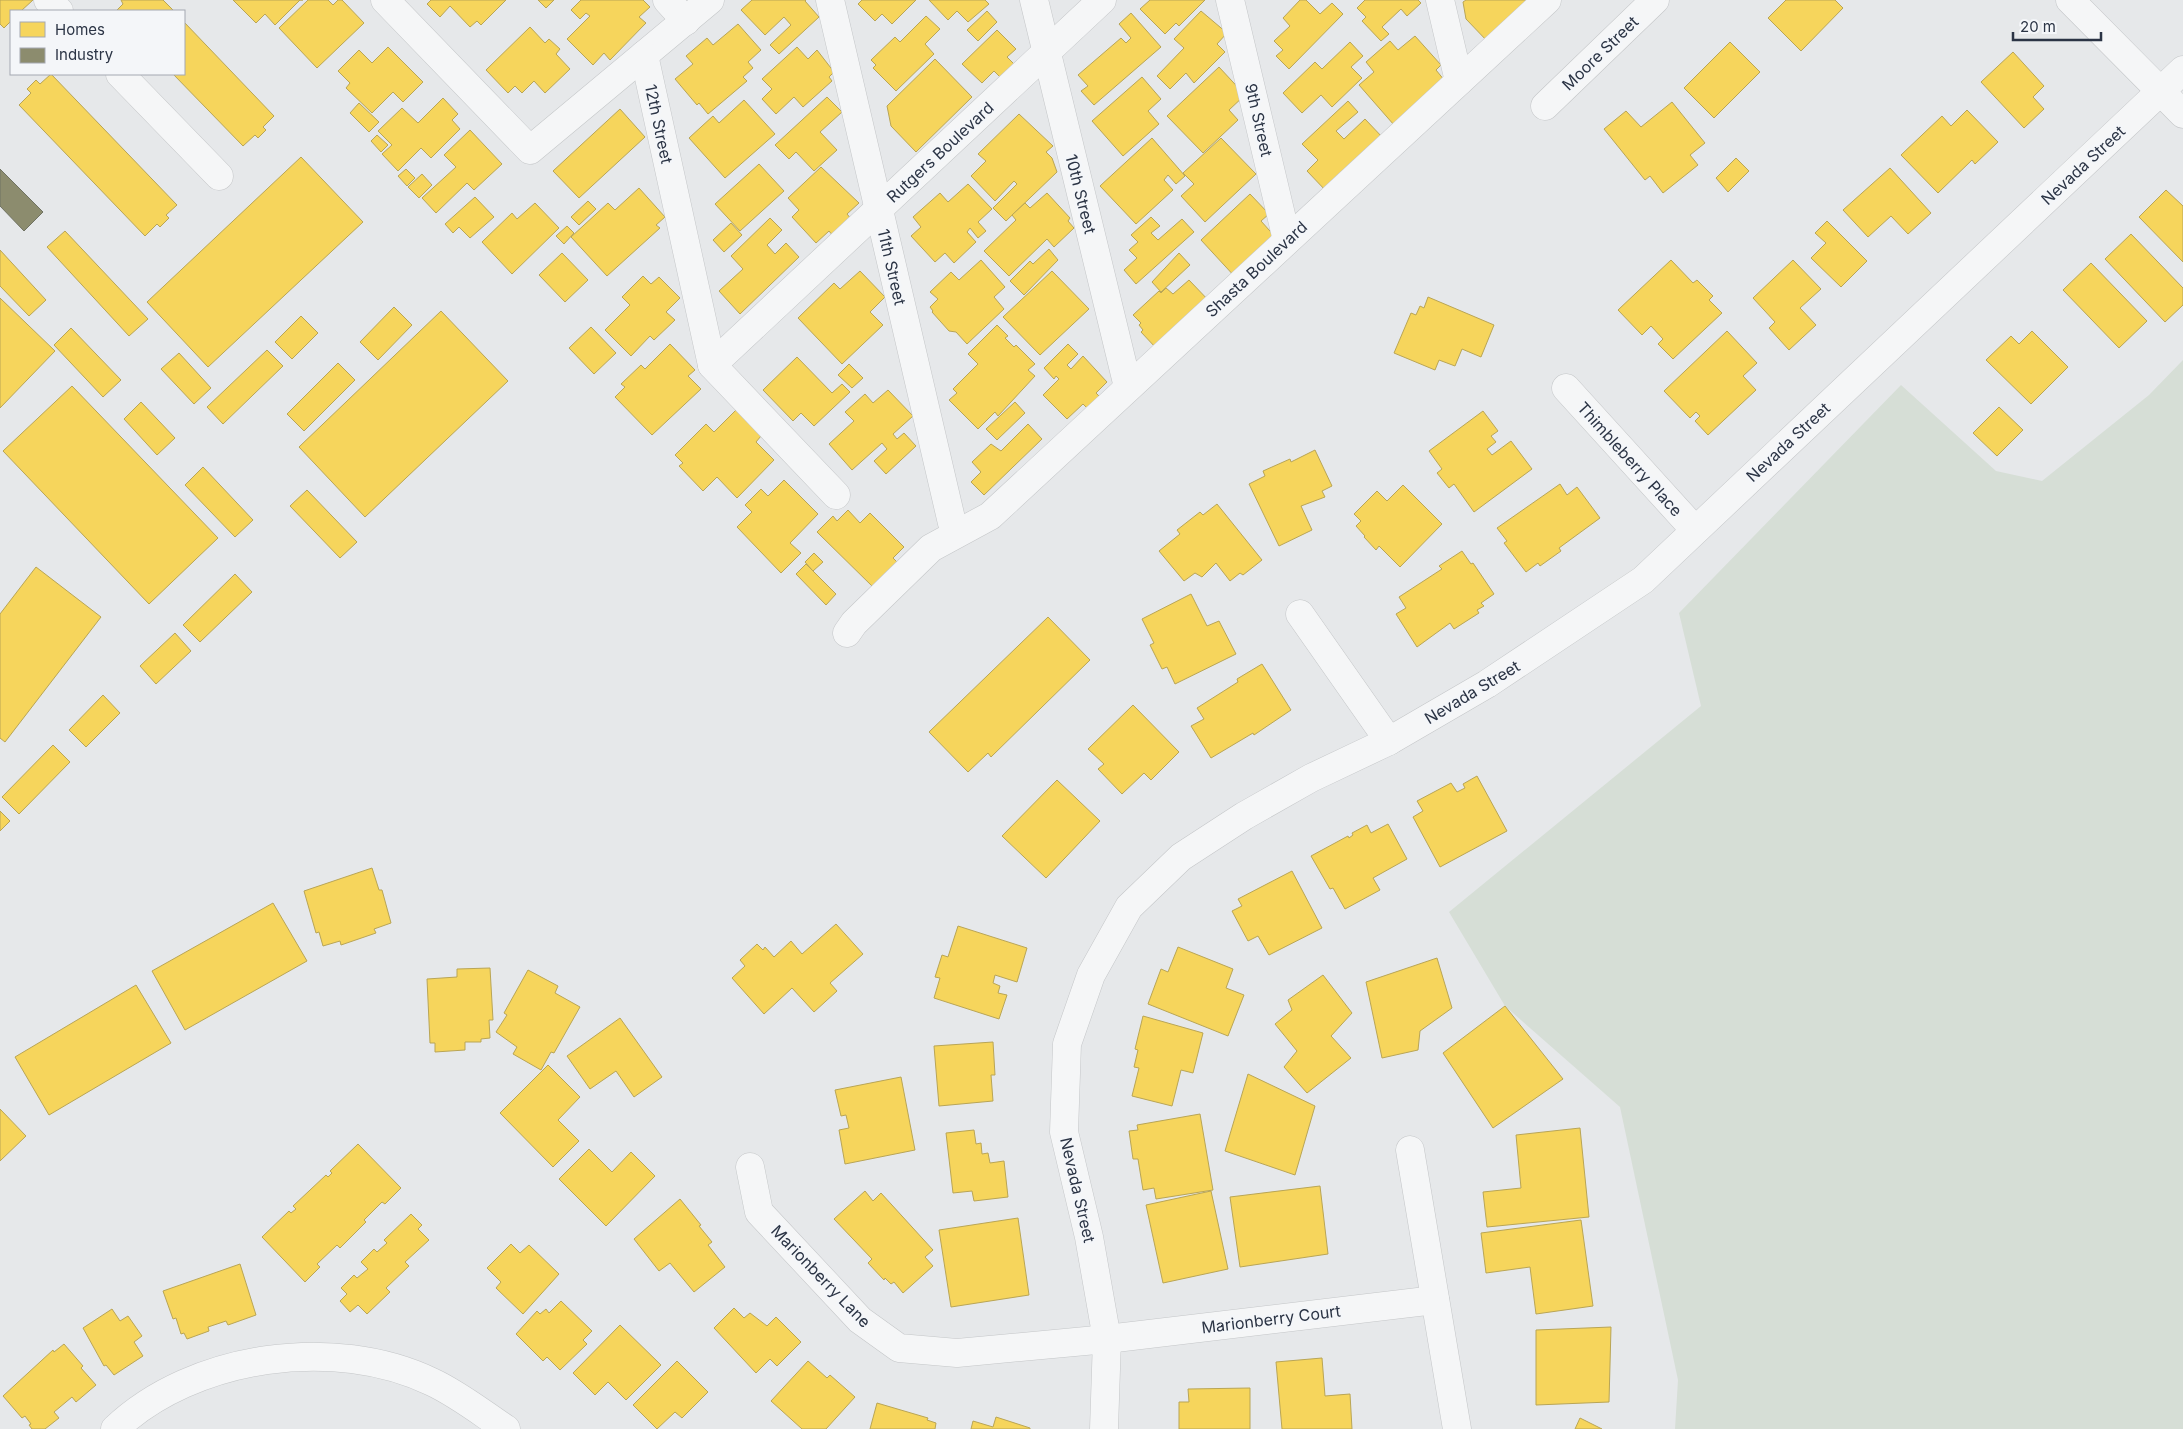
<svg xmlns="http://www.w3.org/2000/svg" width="2183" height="1429" font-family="Inter,sans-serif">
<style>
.green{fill:#d6ded6}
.homes{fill:#f6d55c;stroke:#b9a555}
.industry{fill:#8c8c6e;stroke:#6f7262}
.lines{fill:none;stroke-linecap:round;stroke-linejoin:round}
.minor-casing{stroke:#c4c6c8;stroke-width:29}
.minor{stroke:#f5f6f7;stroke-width:28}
.labels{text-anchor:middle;stroke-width:5;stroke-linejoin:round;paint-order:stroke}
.street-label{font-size:16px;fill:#2b3445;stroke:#f4f6f9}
</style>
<rect width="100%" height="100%" fill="#e6e8ea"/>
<polygon class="green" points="2183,360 2183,1429 1675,1429 1678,1380 1620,1107 1505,1006 1449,912 1701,706 1679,613 1901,385 1996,471 2042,481 2149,395"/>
<g class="homes">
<polygon points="0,0 33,0 21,11 11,11 11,21 4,28 0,24"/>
<polygon points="121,0 163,0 174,11 116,11 123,4"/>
<polygon points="233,0 303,0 300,0 275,25 265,14 256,23"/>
<polygon points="308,0 328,0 333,5 338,0 342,0 364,23 317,68 279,28"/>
<polygon points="431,0 506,0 481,25 477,21 470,27 450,6 440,17 427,4"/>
<polygon points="538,0 554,0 546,8"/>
<polygon points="581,0 643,0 650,7 639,17 646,23 610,60 604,53 593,65 567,39 590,16 586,13 580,19 571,10"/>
<polygon points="752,0 806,0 805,1 819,17 779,54 770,45 791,25 784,17 765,35 741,10"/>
<polygon points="862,0 916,0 892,24 882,14 875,21 858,4"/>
<polygon points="929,0 985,0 989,4 968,22 957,11 948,20"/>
<polygon points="1150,0 1205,0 1179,26 1176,23 1165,34 1140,9"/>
<polygon points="1300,0 1306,0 1320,14 1332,3 1343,14 1289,69 1276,56 1283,50 1274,41 1290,26 1283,18"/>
<polygon points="1365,0 1418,0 1421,3 1407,16 1401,9 1382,27 1389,34 1381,41 1362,21 1366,17 1357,8"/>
<polygon points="1466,0 1538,0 1489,43 1466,19 1463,2"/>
<polygon points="1786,0 1835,0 1843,8 1801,51 1768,18"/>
<polygon points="987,11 997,22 978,41 967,30"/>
<polygon points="1201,11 1227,33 1217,44 1225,52 1194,83 1186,73 1170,89 1157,76 1184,48 1174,39"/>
<polygon points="1131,13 1161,47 1094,105 1081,91 1088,86 1078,75 1121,38 1126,43 1131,38 1119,24"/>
<polygon points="926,16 940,29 925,44 934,54 896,91 873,68 876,65 871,60 895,37 900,42"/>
<polygon points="184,22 274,116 263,127 266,130 258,138 255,135 243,146 173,74 184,74"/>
<polygon points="738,24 761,50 748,62 753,68 743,77 747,81 708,114 699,103 697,105 675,79 693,64 686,56 707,38 713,45"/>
<polygon points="530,27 545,43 549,39 560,49 556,54 570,69 545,93 534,81 522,93 515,86 508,93 486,70"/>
<polygon points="997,30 1016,49 1007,57 1015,65 1001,78 994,71 982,83 962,64"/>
<polygon points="1415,36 1441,65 1436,70 1445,81 1394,125 1359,85 1374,72 1366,62 1390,41 1398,50"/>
<polygon points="1350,42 1363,56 1351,67 1362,78 1332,107 1321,95 1302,113 1283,93 1315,62 1322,69"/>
<polygon points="1730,42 1760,72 1714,118 1684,88"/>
<polygon points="388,47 423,82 403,102 393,92 372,113 346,88 350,83 338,71 359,50 372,63"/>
<polygon points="797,47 808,59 817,50 834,72 829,77 832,81 803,107 794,97 776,114 762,99 772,89 762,79"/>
<polygon points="2013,52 2044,86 2033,97 2044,109 2024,128 1981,82"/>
<polygon points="935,59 972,97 916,152 891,126 887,106"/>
<polygon points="1219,67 1245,95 1229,110 1238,120 1203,153 1167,116"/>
<polygon points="51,74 177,205 166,215 169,218 160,227 157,224 145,236 19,105 31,93 27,89 36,80 40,84"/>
<polygon points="1142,77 1161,99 1148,111 1159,124 1123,156 1092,121"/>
<polygon points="827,97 842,112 820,132 837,150 814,171 796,152 789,159 775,145"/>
<polygon points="443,98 458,114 452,120 460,129 431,158 421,148 398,171 382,154 392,145 378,131 402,108 418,123"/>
<polygon points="744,100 775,134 725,178 689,138 713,116 719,123"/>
<polygon points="1348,101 1358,112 1336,131 1344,139 1365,119 1384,139 1327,192 1307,171 1318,160 1302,144"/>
<polygon points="1672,102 1705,143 1690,155 1698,165 1663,193 1650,176 1645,180 1604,129 1626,111 1641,127"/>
<polygon points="359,103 379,122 369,132 350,113"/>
<polygon points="620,109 645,137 579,198 553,171"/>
<polygon points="1967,110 1998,142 1975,164 1972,160 1938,193 1901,155 1942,116 1951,126"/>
<polygon points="1019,114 1053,146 1046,152 1052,158 1057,172 1006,221 993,208 1017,184 1014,181 995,201 971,176 986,161 978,154"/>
<polygon points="470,130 502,164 474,190 467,183 436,213 422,198 456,167 444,155"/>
<polygon points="377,135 388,145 381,152 371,141"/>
<polygon points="1152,138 1185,176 1176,184 1168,175 1164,180 1173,190 1136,224 1100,186"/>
<polygon points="1221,138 1256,174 1205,222 1181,196 1194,184 1183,173"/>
<polygon points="301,157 363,222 208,367 147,302"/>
<polygon points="1736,158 1749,171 1728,192 1716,178"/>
<polygon points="759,164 784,191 740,231 715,204"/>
<polygon points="821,167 859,203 847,214 852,220 834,237 829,231 816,243 792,217 799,210 788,198"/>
<polygon points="1890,168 1931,213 1908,234 1891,216 1868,237 1843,210"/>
<polygon points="406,169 415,178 407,186 398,176"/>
<polygon points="422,174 432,185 419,198 408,187"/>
<polygon points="968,184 992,209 978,222 986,231 978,238 970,228 967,232 976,242 954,263 945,253 935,262 911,236 921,227 913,217 940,193 948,202"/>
<polygon points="639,188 665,217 656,225 660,228 607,276 571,237 608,203 615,210"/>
<polygon points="2166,190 2183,206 2183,262 2139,217"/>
<polygon points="1047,193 1070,218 1068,221 1074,228 1054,247 1047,239 1009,276 984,251 1016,220 1012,215 1025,203 1030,208"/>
<polygon points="1250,194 1269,214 1261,221 1278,240 1237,279 1201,240"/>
<polygon points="475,197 494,217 470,238 459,227 453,233 445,224"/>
<polygon points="588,201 596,209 579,225 571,217"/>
<polygon points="535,203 559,228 512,274 482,242 512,213 517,219"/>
<polygon points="1151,217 1160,226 1151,233 1158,240 1182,219 1194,232 1136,284 1124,270 1137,258 1129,250 1138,242 1131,235"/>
<polygon points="770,218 782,230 767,245 775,254 786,243 799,257 740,314 719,291 743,269 731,256"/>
<polygon points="1827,221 1867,261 1841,287 1811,258 1826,243 1815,233"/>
<polygon points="731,223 742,235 724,252 713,240"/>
<polygon points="567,226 574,233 564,244 556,236"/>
<polygon points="65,231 148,319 129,336 47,247"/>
<polygon points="2131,234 2183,288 2183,305 2165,322 2105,259"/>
<polygon points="1049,249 1058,260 1024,295 1010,281 1030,261 1033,264"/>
<polygon points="0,250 46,300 29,316 0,286"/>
<polygon points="562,253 588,280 565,302 539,275"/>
<polygon points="1179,253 1190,265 1161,292 1152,282"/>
<polygon points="981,260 1005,287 994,297 1004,309 967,344 956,332 949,331 932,312 933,311 930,307 938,299 930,292 951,272 959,280"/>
<polygon points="1671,260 1693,283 1697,280 1713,296 1709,300 1722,313 1673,359 1658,344 1663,339 1651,326 1642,335 1618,310"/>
<polygon points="1793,260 1821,289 1800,308 1816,325 1789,350 1769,328 1775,322 1753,298"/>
<polygon points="2091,263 2147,321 2119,348 2063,290"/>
<polygon points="860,271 885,297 870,312 883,325 842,364 798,318 834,283 840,289"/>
<polygon points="1052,271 1089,309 1040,355 1003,317"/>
<polygon points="643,276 651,284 659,277 680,298 666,312 675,320 654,340 650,336 631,356 605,330 630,305 622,297"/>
<polygon points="1189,280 1212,304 1156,348 1141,332 1143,330 1139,325 1141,323 1133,315 1159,291 1161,293 1166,288 1173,294"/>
<polygon points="1428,297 1494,325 1481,357 1462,349 1455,366 1439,360 1435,370 1394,353 1411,313 1416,315 1420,306 1424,308"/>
<polygon points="0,298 55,351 0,408"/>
<polygon points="394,307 412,325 378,360 360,342"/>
<polygon points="441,311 508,381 365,517 299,447"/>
<polygon points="301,316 318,333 292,359 275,342"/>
<polygon points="997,325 1008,336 1005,338 1014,347 1016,345 1035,364 1028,370 1035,376 998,416 995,412 978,429 949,400 957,393 953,389 978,364 968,354"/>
<polygon points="591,327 616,353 594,374 569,348"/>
<polygon points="71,328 121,380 103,397 54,345"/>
<polygon points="1727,331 1757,363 1743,376 1756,390 1708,435 1695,421 1700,416 1696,412 1690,418 1664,391"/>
<polygon points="2032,331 2068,367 2031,404 1986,360 2011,336 2019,344"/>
<polygon points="670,344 695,370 688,376 701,389 652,435 615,397 625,387 621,384 641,365 645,369"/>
<polygon points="1068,344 1078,354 1067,365 1071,369 1083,356 1107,382 1096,393 1101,398 1089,410 1083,404 1067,419 1043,395 1059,379 1056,376 1054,379 1044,368"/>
<polygon points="267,350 283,366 223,424 207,407"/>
<polygon points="179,353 211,388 194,404 161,369"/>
<polygon points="797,357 832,393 842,384 850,392 814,426 801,413 793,421 763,390"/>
<polygon points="338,363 355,380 304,431 287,414"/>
<polygon points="849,364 863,378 852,388 838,375"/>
<polygon points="72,386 218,538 149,604 3,451"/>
<polygon points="888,390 913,416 893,434 897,439 904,433 916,446 886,474 874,461 887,449 882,443 852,470 829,444 854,421 845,412 865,394 873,403"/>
<polygon points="141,402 175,438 157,455 124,419"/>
<polygon points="1015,402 1025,413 997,440 986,429"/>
<polygon points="1999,407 2023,430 1997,456 1973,433"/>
<polygon points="736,410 761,436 756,442 774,460 737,498 717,477 703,491 679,466 683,463 675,455 706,424 714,432"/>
<polygon points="1483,411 1498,431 1491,436 1496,442 1487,449 1492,455 1511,441 1532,469 1474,512 1454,484 1449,488 1437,473 1442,469 1429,451"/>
<polygon points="1028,424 1042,439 984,495 971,482 981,472 972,462 991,444 1001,451"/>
<polygon points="1315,450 1332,486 1322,491 1325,497 1301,506 1312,530 1279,546 1249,484 1265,476 1263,471 1290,459 1291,462"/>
<polygon points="203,467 253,520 235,537 185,485"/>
<polygon points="784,480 818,514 790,543 801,553 781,573 737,527 752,512 745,505 761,489 768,496"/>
<polygon points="1560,484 1567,495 1577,487 1600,518 1559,548 1561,551 1540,566 1538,563 1526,572 1504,543 1507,541 1497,528"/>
<polygon points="1403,485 1442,524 1400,567 1379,546 1376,550 1364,537 1365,536 1356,526 1361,521 1354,514 1377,491 1387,501"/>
<polygon points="307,490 357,542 340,558 290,506"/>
<polygon points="1217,504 1262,560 1243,575 1240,573 1230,581 1216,563 1202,577 1195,573 1184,581 1159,551 1180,534 1177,530 1200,512 1203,515"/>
<polygon points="848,510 860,523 870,513 904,547 893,558 899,564 874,588 817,532 833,516 837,521"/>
<polygon points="1462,551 1471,564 1473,563 1494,594 1481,603 1484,606 1477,610 1479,613 1454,629 1450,623 1417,647 1396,614 1406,608 1399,597 1442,569 1439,566"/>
<polygon points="814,553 823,562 813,571 805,562"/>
<polygon points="806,564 836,594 826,605 796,574"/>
<polygon points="36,567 101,617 5,742 0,738 0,614"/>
<polygon points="235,574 252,592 200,642 183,625"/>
<polygon points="1191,594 1207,626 1219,621 1236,654 1175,684 1167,667 1162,669 1150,645 1154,643 1142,619"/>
<polygon points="1048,617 1090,660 991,757 988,753 968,772 929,732"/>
<polygon points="175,633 191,651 156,684 140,666"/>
<polygon points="1262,664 1291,710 1254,735 1253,733 1211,758 1191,726 1204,719 1197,708 1238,682 1237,679"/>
<polygon points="103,695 120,713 86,747 69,730"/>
<polygon points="1133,705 1179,752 1151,780 1144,773 1122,794 1098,769 1104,764 1088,749"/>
<polygon points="53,745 70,762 19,814 2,797"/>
<polygon points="1477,776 1507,831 1440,867 1413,817 1423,811 1417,801 1451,783 1457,792 1465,788 1463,784"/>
<polygon points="1057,780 1100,821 1046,878 1002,836"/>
<polygon points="0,811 10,821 0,831"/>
<polygon points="1388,824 1407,859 1373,878 1380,890 1345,909 1333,888 1330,889 1311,856 1348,836 1349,838 1353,835 1352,833 1367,825 1371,833"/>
<polygon points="372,868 379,890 382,890 391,923 374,929 376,933 341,945 340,941 323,946 319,932 316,933 304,891"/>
<polygon points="1292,871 1322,928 1269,955 1258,936 1248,941 1232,911 1242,906 1238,899"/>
<polygon points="273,903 307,961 185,1030 152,971"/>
<polygon points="836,924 863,954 830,983 837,991 814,1012 792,988 764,1014 732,978 745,966 740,960 757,944 763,950 765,947 774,957 791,941 802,954"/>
<polygon points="958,926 1027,948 1017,982 995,975 993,983 1000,986 998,993 1007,995 999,1019 934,998 940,978 935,977 942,955 948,957"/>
<polygon points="1178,947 1233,969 1226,988 1244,995 1228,1036 1148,1004 1161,969 1168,972"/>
<polygon points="1437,958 1452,1008 1420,1031 1418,1050 1382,1058 1366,982"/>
<polygon points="490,968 493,1020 489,1020 490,1038 481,1039 481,1042 465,1042 465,1050 435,1052 435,1043 430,1043 427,979 457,977 457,969"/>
<polygon points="528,970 558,986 555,993 580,1007 554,1053 551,1052 541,1070 513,1054 517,1047 496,1032 507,1015 504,1013"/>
<polygon points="1323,975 1352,1013 1331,1036 1351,1058 1307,1093 1284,1067 1297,1051 1275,1024 1292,1010 1288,1000"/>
<polygon points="136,985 171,1043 49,1115 15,1057"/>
<polygon points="1505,1006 1563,1079 1493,1128 1443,1053"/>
<polygon points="1143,1016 1203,1033 1193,1073 1181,1070 1172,1106 1132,1096 1139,1068 1134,1067 1138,1050 1135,1049"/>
<polygon points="620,1018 662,1077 634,1097 616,1071 590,1089 567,1056"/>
<polygon points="993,1042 995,1075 991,1075 993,1101 939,1106 934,1046"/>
<polygon points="548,1065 580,1097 558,1120 579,1141 553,1167 500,1113"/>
<polygon points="1248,1074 1315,1106 1295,1175 1225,1151"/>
<polygon points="901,1077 915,1150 845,1164 839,1130 849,1128 846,1115 841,1116 835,1090"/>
<polygon points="0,1109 26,1136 0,1161"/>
<polygon points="1200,1114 1213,1190 1156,1199 1154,1188 1143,1190 1138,1159 1133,1159 1129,1131 1138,1130 1137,1125"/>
<polygon points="1580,1128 1589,1217 1487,1227 1483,1192 1521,1188 1516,1135"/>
<polygon points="974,1130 976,1144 981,1143 982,1154 988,1153 990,1163 1004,1161 1008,1197 974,1201 972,1191 953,1193 946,1133"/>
<polygon points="358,1144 401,1188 385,1204 382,1202 364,1220 366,1222 340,1248 337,1245 317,1264 320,1267 305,1282 262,1237 289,1211 291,1213 296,1209 293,1206 326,1175 328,1177 332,1173 330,1171"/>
<polygon points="589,1149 612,1172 631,1152 655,1176 606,1226 559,1179"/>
<polygon points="1320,1186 1328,1254 1240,1267 1230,1197"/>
<polygon points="865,1191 873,1201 881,1193 933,1250 925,1257 933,1266 903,1293 894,1282 891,1284 885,1278 884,1280 868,1263 872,1259 834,1219"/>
<polygon points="1211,1191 1228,1269 1163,1283 1146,1205"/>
<polygon points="680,1199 701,1225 699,1226 712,1242 708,1245 725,1267 694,1292 670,1263 659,1271 634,1239"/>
<polygon points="411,1214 422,1225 418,1229 429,1240 405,1262 409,1266 386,1288 390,1292 367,1314 358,1305 350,1312 340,1301 347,1294 341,1288 354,1275 357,1278 368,1269 361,1262 374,1249 377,1252 387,1243 384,1240"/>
<polygon points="1018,1218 1029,1295 951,1307 939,1230"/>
<polygon points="1581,1220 1593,1306 1536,1314 1530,1267 1486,1273 1481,1233"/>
<polygon points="511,1244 520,1253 529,1245 559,1274 523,1314 496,1288 501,1282 487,1268"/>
<polygon points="240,1264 256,1315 228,1325 226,1321 208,1327 209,1331 187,1339 184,1333 181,1334 176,1318 173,1319 163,1291"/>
<polygon points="561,1301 592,1331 583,1340 587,1344 560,1370 547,1357 543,1361 516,1334 537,1311 540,1314 546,1309 549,1313"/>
<polygon points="734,1308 744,1318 750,1313 767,1326 776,1317 801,1342 777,1366 770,1359 756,1373 714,1328"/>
<polygon points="112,1309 120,1321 128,1316 142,1336 134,1342 143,1356 114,1375 106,1365 104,1366 83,1328"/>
<polygon points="620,1325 661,1365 626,1400 608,1382 595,1395 573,1373"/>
<polygon points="1611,1327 1609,1402 1536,1405 1536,1330"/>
<polygon points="64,1344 83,1366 81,1368 96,1385 76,1402 72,1397 54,1412 59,1418 45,1429 32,1429 29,1425 31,1424 25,1416 22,1418 3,1396 53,1350 54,1352"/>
<polygon points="1322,1358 1325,1396 1350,1394 1352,1429 1282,1429 1276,1362"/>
<polygon points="677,1361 708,1392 682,1418 675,1412 657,1429 633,1405"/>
<polygon points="808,1361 827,1378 830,1375 855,1397 826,1429 802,1429 771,1401"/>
<polygon points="1250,1388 1250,1429 1179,1429 1179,1402 1189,1402 1188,1389"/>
<polygon points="877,1403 928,1418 927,1420 936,1423 935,1429 870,1429"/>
<polygon points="996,1417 1030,1428 1030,1429 971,1429 973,1421 993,1427"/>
<polygon points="1580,1418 1602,1429 1575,1429"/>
</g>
<polygon class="industry" points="0,169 43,212 24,231 0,206"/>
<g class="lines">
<g class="minor-casing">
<g id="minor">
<polyline points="48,0 59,11"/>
<polyline points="385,0 530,150 710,0"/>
<polyline points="667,0 686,21"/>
<polyline points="830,0 952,523 960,531"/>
<polyline points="1034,0 1128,387"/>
<polyline points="1230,0 1287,240"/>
<polyline points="1440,0 1459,81"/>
<polyline points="2070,0 2183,114"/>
<polyline points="644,55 712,365 836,495"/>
<polyline points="120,74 219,176"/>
<polyline points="1545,106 1655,0"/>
<polyline points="712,365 1102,0"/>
<polyline points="1566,388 1695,530"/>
<polyline points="1300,614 1389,741"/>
<polyline points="847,633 854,623 931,548 990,516 1547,0"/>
<polyline points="1410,1150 1457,1429"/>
<polyline points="750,1167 759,1212 860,1320 899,1348 957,1353 1107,1339 1435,1300"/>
<path d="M115 1429C193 1355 335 1335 432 1382 458 1394 482 1413 506 1429"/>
<polyline points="1104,1429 1107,1339 1089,1237 1064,1132 1067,1044 1091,975 1129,907 1181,857 1244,816 1311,778 1389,741 1487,684 1643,580 2183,70"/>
</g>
</g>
<use href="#minor" class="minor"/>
</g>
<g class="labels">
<g class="street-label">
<text transform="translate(1600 53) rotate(-44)" y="6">Moore Street</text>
<text transform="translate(1259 120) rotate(77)" y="6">9th Street</text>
<text transform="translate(659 124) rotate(78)" y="6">12th Street</text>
<text transform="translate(940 152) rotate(-43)" y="6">Rutgers Boulevard</text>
<text transform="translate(2083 165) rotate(-43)" y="6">Nevada Street</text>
<text transform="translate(1081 194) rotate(76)" y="6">10th Street</text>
<text transform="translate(892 267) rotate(77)" y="6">11th Street</text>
<text transform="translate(1256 269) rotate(-43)" y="6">Shasta Boulevard</text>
<text transform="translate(1788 442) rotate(-43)" y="6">Nevada Street</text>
<text transform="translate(1630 459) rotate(48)" y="6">Thimbleberry Place</text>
<text transform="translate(1472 692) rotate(-31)" y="6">Nevada Street</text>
<text transform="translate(1078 1190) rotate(77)" y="6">Nevada Street</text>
<text transform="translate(821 1276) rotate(46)" y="6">Marionberry Lane</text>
<text transform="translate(1271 1319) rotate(-7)" y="6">Marionberry Court</text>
</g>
</g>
<rect x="10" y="10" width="175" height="65" fill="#f4f6f9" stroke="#a4a8b1"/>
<rect x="20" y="22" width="25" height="15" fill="#f6d55c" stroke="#a4a8b1"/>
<text x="55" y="35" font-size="15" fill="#2b3445">Homes</text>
<rect x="20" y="48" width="25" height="15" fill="#8c8c6e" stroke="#a4a8b1"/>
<text x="55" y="60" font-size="15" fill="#2b3445">Industry</text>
<path d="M2013 32v8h88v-8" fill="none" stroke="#2b3445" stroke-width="2.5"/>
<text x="2020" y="32" font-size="15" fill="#2b3445" stroke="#f4f6f9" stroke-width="4" paint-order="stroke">20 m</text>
</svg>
